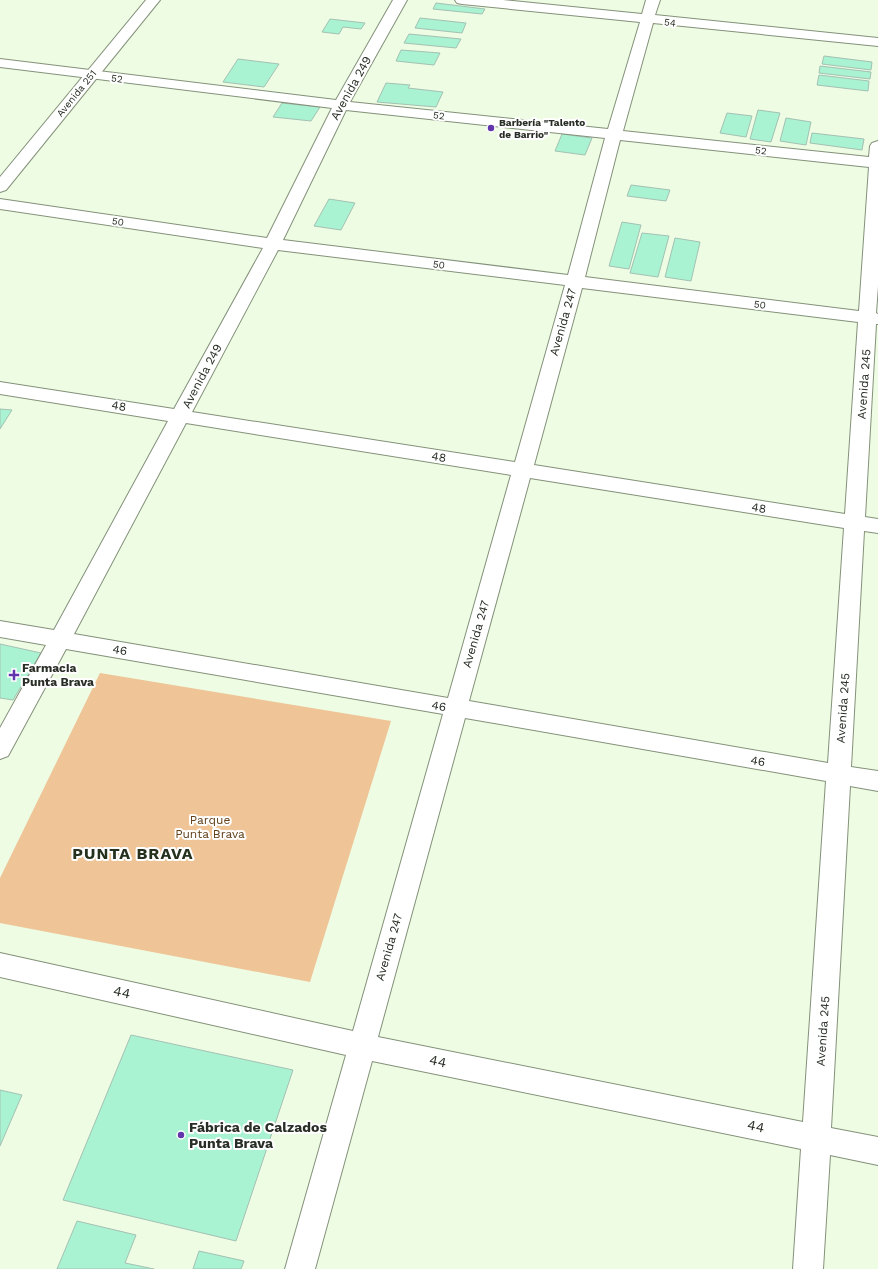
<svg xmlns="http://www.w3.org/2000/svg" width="878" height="1269" font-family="'Work Sans',sans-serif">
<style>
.green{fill:#efc497}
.building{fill:#a9f2d2;stroke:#a4c1b3}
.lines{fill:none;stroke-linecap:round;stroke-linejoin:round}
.minor-casing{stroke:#84917a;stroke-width:2}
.major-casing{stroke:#84917a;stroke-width:2}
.minor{fill:#fff;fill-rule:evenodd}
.major{fill:#fff;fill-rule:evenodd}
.poi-dot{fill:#6235ad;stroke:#fff;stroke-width:1.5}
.labels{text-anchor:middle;stroke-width:4;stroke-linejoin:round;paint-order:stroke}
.far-street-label{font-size:10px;fill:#282e25;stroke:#fff}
.far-poi-label{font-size:10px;font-weight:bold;fill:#282e25;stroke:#fff;text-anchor:start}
.street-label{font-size:12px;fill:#282e25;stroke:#fff}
.poi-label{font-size:12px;font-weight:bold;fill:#282e25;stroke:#fff;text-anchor:start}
.park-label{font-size:12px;fill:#61401a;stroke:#fff}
.near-street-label{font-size:14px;fill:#282e25;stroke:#fff}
.near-poi-label{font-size:14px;font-weight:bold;fill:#282e25;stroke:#fff;text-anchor:start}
.district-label{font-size:16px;font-weight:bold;letter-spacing:1px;fill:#25301d;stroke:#fff}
</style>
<rect width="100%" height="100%" fill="#edfce3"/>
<polygon class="green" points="100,673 391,721 310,982 0,923 0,878"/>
<g class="building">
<polygon points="436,3 485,9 482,14 433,9"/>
<polygon points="420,18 466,23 462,33 415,28"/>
<polygon points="330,19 365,23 361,29 343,27 339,34 322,32"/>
<polygon points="409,34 461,39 456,48 404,43"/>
<polygon points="401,50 440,53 434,65 396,61"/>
<polygon points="824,56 872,62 871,70 822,64"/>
<polygon points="238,59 279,64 264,87 223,82"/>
<polygon points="820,66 871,72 870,79 819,73"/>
<polygon points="819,75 869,81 868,91 817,85"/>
<polygon points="386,83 410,85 408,88 443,92 436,107 377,102"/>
<polygon points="282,103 320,107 311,121 273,117"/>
<polygon points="758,110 780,113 771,142 750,139"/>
<polygon points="727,113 752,116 746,137 720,133"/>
<polygon points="786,118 811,122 806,145 780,141"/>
<polygon points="812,133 864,139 862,150 810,143"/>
<polygon points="562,134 592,138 585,155 555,151"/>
<polygon points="631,185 670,190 666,201 627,196"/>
<polygon points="329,199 355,203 341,230 314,226"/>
<polygon points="622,222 641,225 629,269 609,266"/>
<polygon points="642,233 669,236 658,277 630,273"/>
<polygon points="675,238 700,242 691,281 665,277"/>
<polygon points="0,409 12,410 0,429"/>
<polygon points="0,644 41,653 13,700 0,698"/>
<polygon points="131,1035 293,1070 236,1241 63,1200"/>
<polygon points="0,1090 22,1095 0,1146"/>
<polygon points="77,1221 136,1235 125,1263 154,1269 57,1269"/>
<polygon points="199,1251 244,1261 241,1269 193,1269"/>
</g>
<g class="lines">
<g class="minor-casing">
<path id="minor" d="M393 0H407L350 102 608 129 640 22 462 4 457 3 455 0H503L642 14 646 0H660L655 15 878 38V46L653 23 623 131 869 157 870 146 872 143 878 141V286L876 313 878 314V324H876L865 517 878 519V533L864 531 851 767 878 771V791L850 786 831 1128 878 1137V1165L830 1155 823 1269H793L801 1149 372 1061 315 1269H285L346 1055 0 977V953L353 1031 443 714 66 649 8 756 0 759V728L46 645 0 637V621L54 630 168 421 0 394V382L174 409 263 248 0 209V199L267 238 332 108 0 67V59L336 100ZM346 110 605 138 568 275 283 240ZM620 140 869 167 859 311 585 277ZM278 250 565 285 515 462 192 412ZM582 288 858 322 845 514 534 465ZM186 423 511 475 448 698 74 634ZM530 478 844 528 828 763 469 701ZM465 718 826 781 803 1122 378 1037Z"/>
</g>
<g class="major-casing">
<polygon id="major" points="146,0 160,0 6,190 0,192 0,177"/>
</g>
<use href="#minor" class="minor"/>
<use href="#major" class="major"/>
</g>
<g class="poi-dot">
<circle cx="491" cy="128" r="4"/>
<path d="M12 669h4v4h4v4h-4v4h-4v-4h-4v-4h4z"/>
<circle cx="181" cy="1135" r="4"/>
</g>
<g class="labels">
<g class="far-street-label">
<text transform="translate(670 22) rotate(6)" y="4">54</text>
<text transform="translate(117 78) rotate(7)" y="4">52</text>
<text transform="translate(76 93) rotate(-51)" y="4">Avenida 251</text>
<text transform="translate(439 115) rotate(6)" y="4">52</text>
<text transform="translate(761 150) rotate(6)" y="4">52</text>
<text transform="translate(118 221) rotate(8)" y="4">50</text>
<text transform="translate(439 264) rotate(7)" y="4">50</text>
<text transform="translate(760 304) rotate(7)" y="4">50</text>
</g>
<g class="far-poi-label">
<text x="499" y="126">Barbería "Talento<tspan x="499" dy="12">de Barrio"</tspan></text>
</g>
<g class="street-label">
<text transform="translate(351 88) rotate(-61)" y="4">Avenida 249</text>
<text transform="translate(563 322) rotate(-74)" y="4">Avenida 247</text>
<text transform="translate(202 376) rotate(-62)" y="4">Avenida 249</text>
<text transform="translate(864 384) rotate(-86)" y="4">Avenida 245</text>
<text transform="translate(119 406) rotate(9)" y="4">48</text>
<text transform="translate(439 457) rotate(9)" y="4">48</text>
<text transform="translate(759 508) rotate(9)" y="4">48</text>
<text transform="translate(476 634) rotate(-74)" y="4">Avenida 247</text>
<text transform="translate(120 650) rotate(10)" y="4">46</text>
<text transform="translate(439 706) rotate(10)" y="4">46</text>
<text transform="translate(843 708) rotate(-86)" y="4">Avenida 245</text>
<text transform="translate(758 761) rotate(10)" y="4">46</text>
<text transform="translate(389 947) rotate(-74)" y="4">Avenida 247</text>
<text transform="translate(823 1031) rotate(-86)" y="4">Avenida 245</text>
</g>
<g class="poi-label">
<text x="22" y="672">Farmacia<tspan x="22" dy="14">Punta Brava</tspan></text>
</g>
<g class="park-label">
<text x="210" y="824">Parque<tspan x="210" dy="14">Punta Brava</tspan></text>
</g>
<g class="near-street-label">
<text transform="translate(122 992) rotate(12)" y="5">44</text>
<text transform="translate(438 1061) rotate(12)" y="5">44</text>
<text transform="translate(756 1126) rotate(12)" y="5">44</text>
</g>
<g class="near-poi-label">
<text x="189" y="1132">Fábrica de Calzados<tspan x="189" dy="16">Punta Brava</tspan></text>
</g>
<g class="district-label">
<text x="133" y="859">PUNTA BRAVA</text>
</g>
</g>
</svg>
